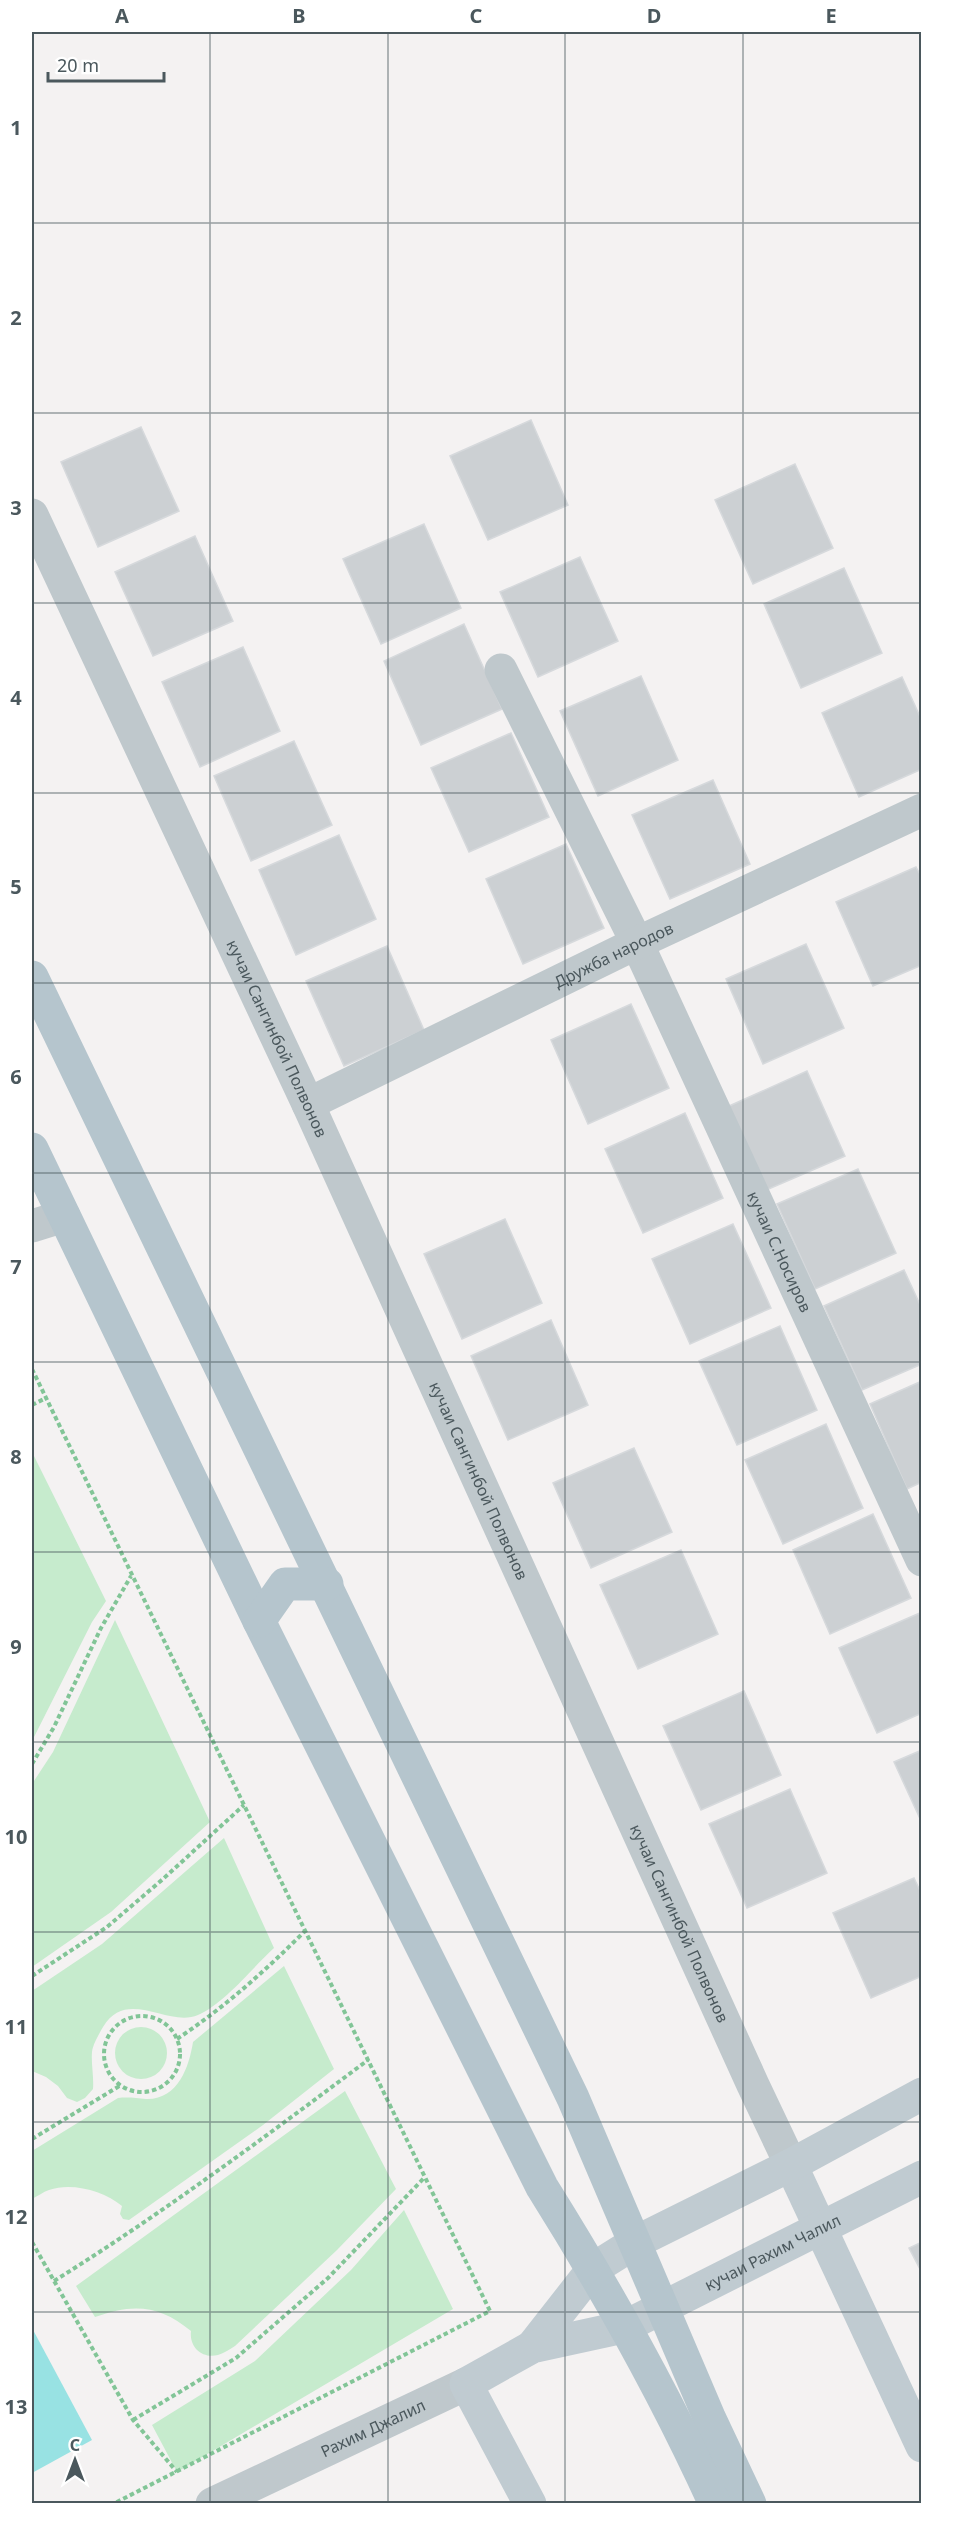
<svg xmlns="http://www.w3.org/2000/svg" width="953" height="2535" font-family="'Noto Sans',sans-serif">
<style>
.grass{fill:#c6ebcd}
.water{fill:#98e2e3}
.building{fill:#ccd0d3;stroke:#d6d9dc;stroke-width:1.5}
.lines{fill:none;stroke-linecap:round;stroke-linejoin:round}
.path{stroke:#82c597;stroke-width:4;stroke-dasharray:4.5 3;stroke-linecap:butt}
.street{stroke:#bfc8cc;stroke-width:33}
.secondary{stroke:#c0cbd1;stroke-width:33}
.primary{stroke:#b5c5cd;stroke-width:33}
.grid{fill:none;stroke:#4b585d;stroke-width:1.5;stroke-opacity:0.55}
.labels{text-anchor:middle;stroke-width:6;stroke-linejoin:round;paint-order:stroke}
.street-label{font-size:16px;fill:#4b585d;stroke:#fff}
.neatline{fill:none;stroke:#4b585d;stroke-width:2}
.grid-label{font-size:20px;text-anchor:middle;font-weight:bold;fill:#4b585d}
</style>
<rect width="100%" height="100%" fill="#f4f2f2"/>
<g class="grass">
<polygon points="32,1452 106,1601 92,1622 32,1741"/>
<polygon points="115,1620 210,1822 111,1912 32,1967 32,1784 53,1752"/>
<path d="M224 1838 274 1948C252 1968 225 2003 198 2015 168 2028 127 1987 103 2027 99 2034 93 2044 92 2052 91 2064 94 2077 93 2089L85 2098 77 2102 67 2098 58 2086 46 2077 32 2071V1991L102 1944Z"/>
<path d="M284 1966 334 2069 263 2125 129 2220 123 2219 120 2214 122 2206C104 2191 72 2182 49 2190 43 2192 38 2196 32 2199V2151L118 2098C128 2097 136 2098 146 2099 178 2100 189 2067 193 2042Z"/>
<circle cx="141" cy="2053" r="26"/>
<path d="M345 2091 396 2189 337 2250 235 2346C230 2349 224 2353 218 2355 202 2359 189 2347 191 2331 160 2305 133 2303 95 2317L76 2286Z"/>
<polygon points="404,2210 453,2309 177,2472 152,2425 255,2361 351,2270"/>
</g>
<polygon class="water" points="32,2328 92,2440 32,2473"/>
<g class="building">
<polygon points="531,420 568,505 488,540 450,456"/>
<polygon points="141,427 179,511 98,547 61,462"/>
<polygon points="795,464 833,548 753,584 715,500"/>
<polygon points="424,524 461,608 381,644 343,559"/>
<polygon points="195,536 233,621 153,656 115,572"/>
<polygon points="580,557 618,641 538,677 500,592"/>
<polygon points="844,568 882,653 801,688 764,604"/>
<polygon points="464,624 502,709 421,745 384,661"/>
<polygon points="243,647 280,731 200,767 162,682"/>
<polygon points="641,676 678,760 598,796 560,711"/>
<polygon points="902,677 922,721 922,769 859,797 822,713"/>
<polygon points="511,733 549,817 469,852 431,768"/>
<polygon points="294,741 332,825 251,861 214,776"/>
<polygon points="713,780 750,864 670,899 632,815"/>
<polygon points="339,835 376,919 296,955 259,870"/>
<polygon points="566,844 604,928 523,964 486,879"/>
<polygon points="916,867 922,878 922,965 873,986 836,902"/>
<polygon points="806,944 844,1028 763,1064 726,979"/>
<polygon points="387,946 424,1030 344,1066 306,981"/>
<polygon points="631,1004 669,1088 588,1124 551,1040"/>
<polygon points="807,1071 845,1156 764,1191 727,1107"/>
<polygon points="685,1113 723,1198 643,1233 605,1149"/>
<polygon points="858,1169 896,1253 815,1289 777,1204"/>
<polygon points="505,1219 542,1303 462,1339 424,1254"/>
<polygon points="733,1224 771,1308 690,1344 652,1259"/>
<polygon points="904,1270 922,1309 922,1364 862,1390 824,1306"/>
<polygon points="551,1320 588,1405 508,1440 471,1356"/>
<polygon points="780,1326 817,1410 737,1445 699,1361"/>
<polygon points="922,1381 922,1482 907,1489 870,1404"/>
<polygon points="826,1424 863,1508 783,1544 745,1460"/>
<polygon points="634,1448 672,1532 591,1568 553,1483"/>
<polygon points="873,1514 911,1598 830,1634 793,1550"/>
<polygon points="681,1550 718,1634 638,1669 600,1585"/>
<polygon points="920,1613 922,1713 877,1733 839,1648"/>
<polygon points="744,1691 781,1775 701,1810 663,1726"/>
<polygon points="922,1750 922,1823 894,1762"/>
<polygon points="790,1789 827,1873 747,1908 709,1824"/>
<polygon points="914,1878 922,1895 922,1976 871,1998 833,1913"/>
<polygon points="922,2242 922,2273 909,2248"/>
</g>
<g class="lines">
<g class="path">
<polyline points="32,1369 490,2311 113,2504"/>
<polyline points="32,1405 46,1398"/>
<polyline points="32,1764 54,1727 101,1628 131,1576"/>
<polyline points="32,1976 107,1927 163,1879 244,1805"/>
<circle cx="142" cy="2054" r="38"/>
<path d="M177 2039C225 2007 265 1971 305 1931"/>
<polyline points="32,2139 121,2085"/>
<polyline points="32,2242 133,2420 177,2472"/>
<path d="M54 2281C163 2213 265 2137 368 2060"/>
<polyline points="133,2420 236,2358 328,2278 425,2177"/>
</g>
<g class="street">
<path id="s1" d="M32 515 308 1104 753 2085 791 2165"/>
<path id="s2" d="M501 670 637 943 922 1560"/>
<path id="s3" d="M308 1104 637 943 922 810"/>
<polyline points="32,1226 64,1216"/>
<path id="s4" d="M212 2504 466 2384"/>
</g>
<g class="secondary">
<polyline points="791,2165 922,2446"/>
<polyline points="532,2347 593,2269 636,2242 791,2165 922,2094"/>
<path id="s5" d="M530 2504 466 2384 532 2347 624 2327 922 2177"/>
</g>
<g class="primary">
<polyline points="32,977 573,2098 709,2417 750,2504"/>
<path d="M32 1149 259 1621 542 2187C606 2289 665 2394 715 2504"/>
<polyline points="259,1621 285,1584 327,1584"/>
</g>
</g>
<path class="grid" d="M210 32V2504M388 32V2504M565 32V2504M743 32V2504M32 223H922M32 413H922M32 603H922M32 793H922M32 983H922M32 1173H922M32 1362H922M32 1552H922M32 1742H922M32 1932H922M32 2122H922M32 2312H922"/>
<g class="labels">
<g class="street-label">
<text dy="6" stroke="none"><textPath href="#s3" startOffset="340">Дружба народов</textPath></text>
<text dy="6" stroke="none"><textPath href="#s1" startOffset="578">кучаи Сангинбой Полвонов</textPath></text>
<text dy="6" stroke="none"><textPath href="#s2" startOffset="645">кучаи С.Носиров</textPath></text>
<text dy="6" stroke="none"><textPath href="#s1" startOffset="1064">кучаи Сангинбой Полвонов</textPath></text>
<text dy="6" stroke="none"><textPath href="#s1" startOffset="1550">кучаи Сангинбой Полвонов</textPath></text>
<text dy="6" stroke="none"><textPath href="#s5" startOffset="472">кучаи Рахим Чалил</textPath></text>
<text dy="6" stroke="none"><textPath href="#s4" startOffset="178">Рахим Джалил</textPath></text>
</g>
</g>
<rect width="953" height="2535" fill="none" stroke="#ffffff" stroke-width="66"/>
<g transform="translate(75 2460)" stroke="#ffffff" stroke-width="4.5" paint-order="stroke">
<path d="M0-4.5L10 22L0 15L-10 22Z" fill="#4b585d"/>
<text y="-9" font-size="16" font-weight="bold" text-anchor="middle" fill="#4b585d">С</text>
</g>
<path d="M48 72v9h116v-9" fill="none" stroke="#4b585d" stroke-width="3"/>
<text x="57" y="72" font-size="18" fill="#4b585d" stroke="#ffffff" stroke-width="4.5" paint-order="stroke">20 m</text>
<rect x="33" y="33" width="887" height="2469" class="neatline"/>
<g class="grid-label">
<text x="122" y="23">A</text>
<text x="299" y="23">B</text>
<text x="476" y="23">C</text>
<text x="654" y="23">D</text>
<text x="831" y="23">E</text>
<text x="16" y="135">1</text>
<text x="16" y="325">2</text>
<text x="16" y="515">3</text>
<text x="16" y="705">4</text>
<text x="16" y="894">5</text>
<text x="16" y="1084">6</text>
<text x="16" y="1274">7</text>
<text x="16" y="1464">8</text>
<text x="16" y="1654">9</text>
<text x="16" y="1844">10</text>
<text x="16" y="2034">11</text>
<text x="16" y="2224">12</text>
<text x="16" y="2414">13</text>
</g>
</svg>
